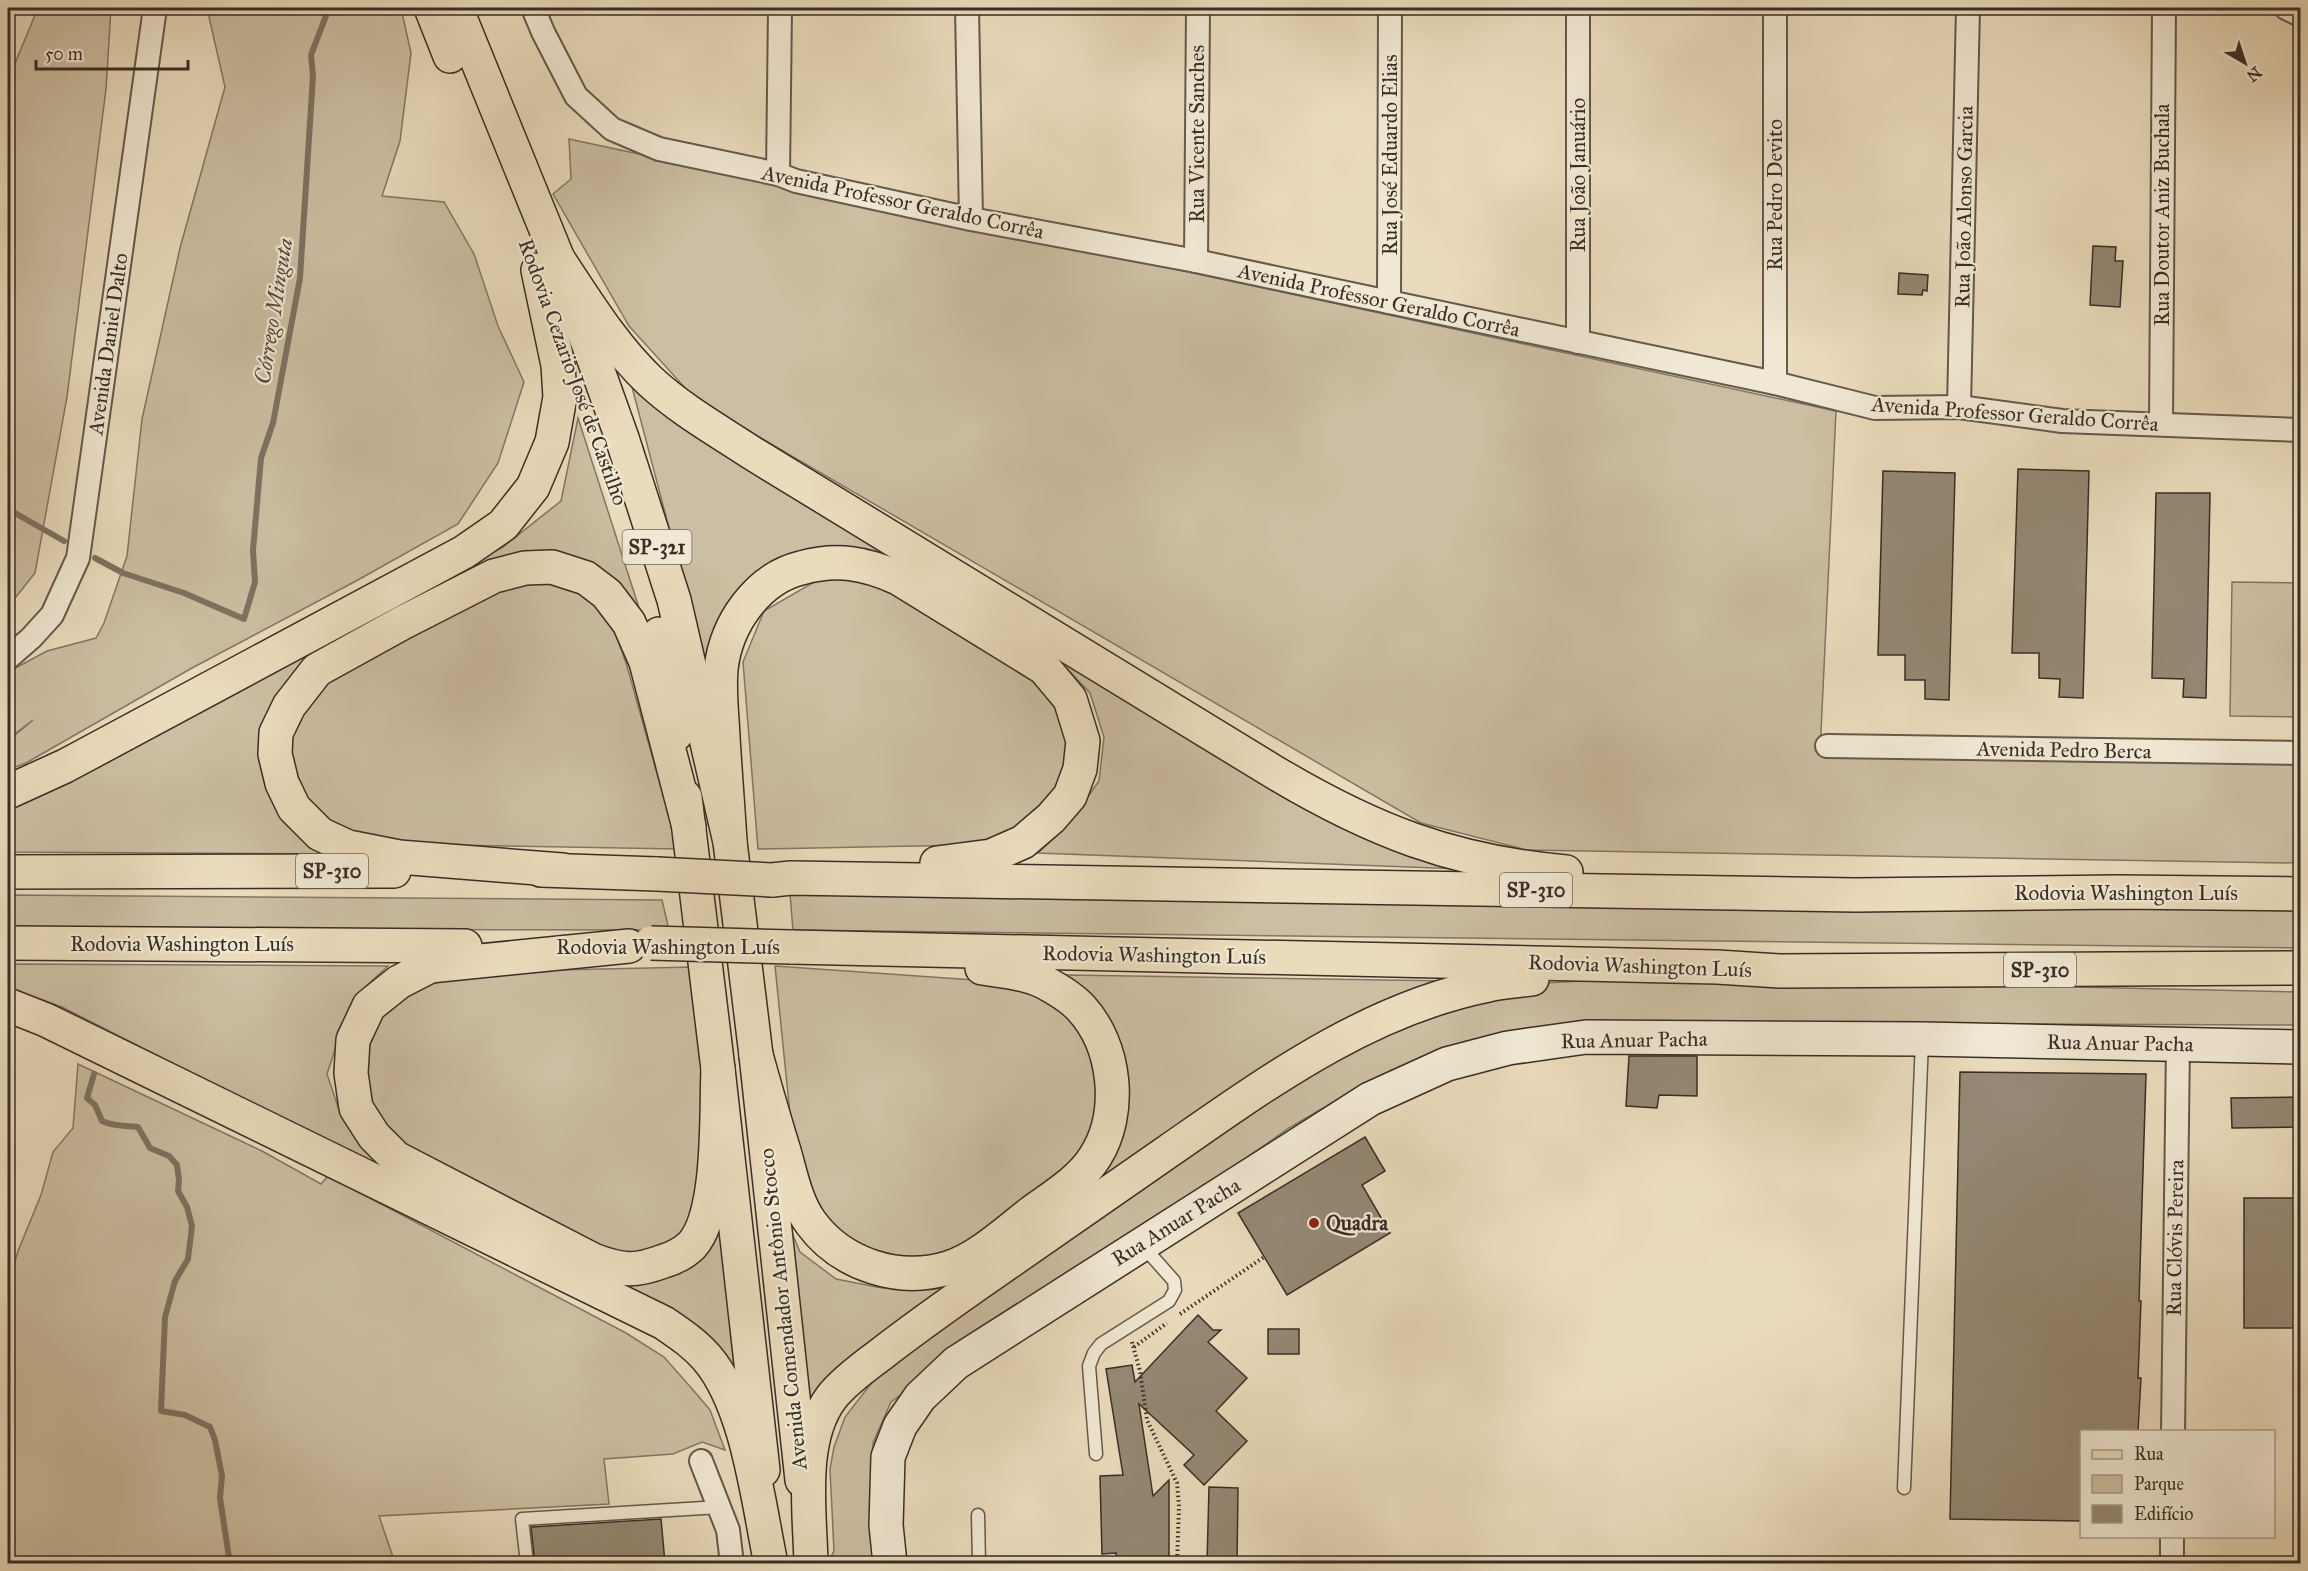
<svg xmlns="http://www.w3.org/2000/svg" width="2308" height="1571" font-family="'IM FELL Great Primer',serif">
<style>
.green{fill:#ccbea2;stroke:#827664;stroke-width:1.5}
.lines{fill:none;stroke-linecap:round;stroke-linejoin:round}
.stream{stroke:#7e7261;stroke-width:6}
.building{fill:#958874;stroke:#382e26;stroke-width:1.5}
.lane-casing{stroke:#64594c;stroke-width:15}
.street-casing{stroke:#64594c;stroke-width:26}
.secondary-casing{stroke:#382e26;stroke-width:36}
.primary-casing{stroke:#382e26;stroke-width:36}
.highway-casing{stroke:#382e26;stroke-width:36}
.path{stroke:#382e26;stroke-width:4;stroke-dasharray:1.5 3;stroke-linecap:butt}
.lane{stroke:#f1e8d3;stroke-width:12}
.street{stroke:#f1e8d3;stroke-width:22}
.secondary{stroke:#f1e8d3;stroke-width:33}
.primary{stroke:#eadbbc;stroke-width:33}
.highway{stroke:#eadbbc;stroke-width:33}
.highway-bridge-casing{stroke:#382e26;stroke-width:36;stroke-linecap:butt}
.highway-bridge{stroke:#eadbbc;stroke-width:33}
.poi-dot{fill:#8f2418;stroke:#f1e8d3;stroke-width:2}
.labels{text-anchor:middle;stroke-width:4.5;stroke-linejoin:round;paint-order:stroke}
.shield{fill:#f1e8d3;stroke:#70665a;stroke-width:1.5}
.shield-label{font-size:20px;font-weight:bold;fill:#382e26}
.street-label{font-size:21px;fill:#382e26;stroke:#f1e8d3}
.poi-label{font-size:21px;font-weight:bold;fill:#382e26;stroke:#f1e8d3;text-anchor:start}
.water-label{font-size:22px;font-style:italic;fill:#554a3f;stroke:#f1e8d3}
</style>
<rect width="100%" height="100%" fill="#eadbbc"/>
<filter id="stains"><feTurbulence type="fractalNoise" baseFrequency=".00333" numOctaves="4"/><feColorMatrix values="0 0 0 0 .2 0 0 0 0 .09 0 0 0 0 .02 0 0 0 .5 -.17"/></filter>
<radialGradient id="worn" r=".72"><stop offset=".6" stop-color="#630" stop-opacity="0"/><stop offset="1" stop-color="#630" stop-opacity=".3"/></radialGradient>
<g class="green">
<polygon points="38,8 111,8 106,89 67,397 35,573 8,607 8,80"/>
<polygon points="207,8 401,8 411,53 400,141 382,196 444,202 474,254 498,326 524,382 498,463 458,524 356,581 192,668 26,763 8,770 8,741 33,720 8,739 8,672 47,651 96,638 104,623 127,556 142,419 180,248 225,87"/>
<polygon points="569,139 1836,411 1820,753 2300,761 2300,862 2287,863 1527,850 1421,823 696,400 629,326 553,194 571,179"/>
<polygon points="632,387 1461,869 1038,853 1069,823 1099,781 1104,737 1090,693 1056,657 883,556 844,546 799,552 720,622 704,661"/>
<polygon points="578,418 640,611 593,570 549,556 305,665 268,725 327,854 8,852 8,805 503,547 561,501"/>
<polygon points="543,578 586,589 612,623 627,666 678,849 387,844 352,838 303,801 286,740 321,679 502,582"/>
<polygon points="821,578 880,578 1055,686 1080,732 1072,781 1019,835 967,845 758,849 743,662 764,611"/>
<polygon points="2232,582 2300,583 2300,717 2230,716"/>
<polygon points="790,894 2300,910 2300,948 793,930"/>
<polygon points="8,895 662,900 669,930 8,929"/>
<polygon points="8,964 388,966 362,990 343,1025 327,1074 341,1116 370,1155 642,1282 723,1216 745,1397 678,1321 62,1007 8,988"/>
<polygon points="775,966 1017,983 1064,1005 1091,1041 1099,1078 1096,1137 1063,1179 973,1244 926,1265 871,1256 833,1235 807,1197 793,1144"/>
<polygon points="695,967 706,1085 703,1197 691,1227 653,1254 615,1257 424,1158 389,1135 365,1098 362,1061 374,1023 409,992 466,972"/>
<polygon points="1067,975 1452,981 1299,1048 837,1367 801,1419 782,1209 800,1252 836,1279 882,1288 931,1288 1098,1173 1098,1015"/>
<polygon points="1601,980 1892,983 2300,992 2300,1025 1584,1022 1520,1029 1479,1039 1354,1090 1289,1128 1212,1182 1014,1311 891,1402 873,1443 873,1489 881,1563 827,1564 834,1551 830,1469 834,1447 845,1417 880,1372 1344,1050 1413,1018 1543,983"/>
<polygon points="78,1064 262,1151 321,1184 328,1176 626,1333 664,1357 694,1391 710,1410 725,1450 702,1442 673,1454 604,1459 609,1504 379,1516 395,1563 8,1563 9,1283 18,1251 41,1195 53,1152 73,1128"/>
</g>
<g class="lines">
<g class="stream">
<polyline points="8,509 64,541"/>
<polyline points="95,558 123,573 184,593 244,619 255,582 253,550 261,458 273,423 300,278 313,76 311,55 329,8"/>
<path d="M94 1074 87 1098 95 1105 102 1121C115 1127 124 1125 138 1127L150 1148 169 1156 177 1165 179 1180 178 1191 187 1207 192 1226 188 1259 175 1281 165 1317 161 1411 185 1415 210 1427 215 1440 222 1476 220 1498 230 1564"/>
</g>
</g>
<g class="building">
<polygon points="2093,246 2116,247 2115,261 2123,261 2120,307 2090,305"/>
<polygon points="1899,273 1928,275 1927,291 1923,290 1922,295 1898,294"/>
<polygon points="2018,469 2089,471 2083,698 2059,697 2060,679 2039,678 2039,653 2012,653"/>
<polygon points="1883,471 1955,473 1949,700 1925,699 1925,680 1905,680 1905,655 1878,655"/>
<polygon points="2156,493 2210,493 2206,698 2183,697 2184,679 2152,678"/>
<polygon points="1629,1056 1697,1056 1697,1096 1659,1095 1657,1108 1626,1106"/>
<polygon points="1960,1072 2146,1074 2139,1301 2141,1301 2138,1378 2141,1378 2138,1431 2082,1431 2082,1521 1950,1519"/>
<polygon points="2301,1097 2301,1127 2232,1128 2231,1098"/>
<polygon points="1365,1137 1385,1171 1362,1185 1390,1233 1287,1295 1238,1213"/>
<rect x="2244" y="1198" width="57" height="130"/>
<polygon points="1198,1315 1213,1330 1221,1330 1208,1342 1247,1378 1216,1411 1247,1441 1204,1485 1184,1465 1194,1455 1139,1404 1153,1496 1169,1480 1169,1563 1116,1563 1116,1553 1102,1554 1100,1476 1123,1475 1106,1369 1132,1365 1135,1382"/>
<rect x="1268" y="1329" width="31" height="25"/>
<polygon points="1209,1487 1238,1488 1237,1563 1207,1563"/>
<polygon points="661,1519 665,1563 535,1563 531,1527"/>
</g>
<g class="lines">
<g class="lane-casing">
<g id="lane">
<polyline points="1096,1454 1089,1366 1094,1353 1101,1344 1169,1301 1175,1290 1174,1281 1142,1245"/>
<polyline points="1904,1488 1922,1040"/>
<polyline points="978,1515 979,1564"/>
<polyline points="527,1564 522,1519 720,1507"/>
</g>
</g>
<g class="street-casing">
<g id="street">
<polyline points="533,8 543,32 576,96 612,129 659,149 778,174 796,181 971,219 1196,261 1389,302 1775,383 1875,408 1959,407 2062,421 2300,430"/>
<polyline points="967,8 971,219"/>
<polyline points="1578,8 1578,342"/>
<polyline points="1775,8 1775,383"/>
<polyline points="2286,8 2300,15"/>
<polyline points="778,174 780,8"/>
<polyline points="1196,261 1198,8"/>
<polyline points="1389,302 1390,8"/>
<polyline points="1959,407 1968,8"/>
<polyline points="2161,423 2164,8"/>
<polyline points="8,658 31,638 52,615 78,558 155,8"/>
<polyline points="1827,746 2300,753"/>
<polyline points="2173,1432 2178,1044"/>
<polyline points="701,1461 728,1530 732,1564"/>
<polyline points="2172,1564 2172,1536"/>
</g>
</g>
<g class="secondary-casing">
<polyline id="secondary" points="890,1564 886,1525 888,1457 900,1426 920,1397 956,1363 1370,1099 1447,1064 1508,1048 1586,1037 1922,1039 2300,1047"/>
</g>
<g class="primary-casing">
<g id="primary">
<polyline points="431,8 450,56"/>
<polyline points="456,8 558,259 622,438 674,600 730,842 756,1055 802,1480"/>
<polyline points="659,634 676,734"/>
<polyline points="685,797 718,1069 763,1470"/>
</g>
</g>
<g class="highway-casing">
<g id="highway">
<path d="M558 259C586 301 613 346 650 381 680 409 717 430 752 453L1274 772C1371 830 1452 862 1566 872"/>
<polyline points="8,792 65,766 464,552 503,525 533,487 552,442 560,397 558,365 538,270"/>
<path d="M730 842C728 807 725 772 723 737 722 715 719 691 721 669 726 624 757 579 801 568 837 558 865 563 898 578L1044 668 1070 699 1083 741 1080 769 1070 796 1051 818 1023 842 991 856 937 863"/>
<polyline points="541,870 657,874"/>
<polyline points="562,870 399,857 348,847 320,834 294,808 282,783 275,754 276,733 289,706 317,670 402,623 494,576 525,568 552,567 586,578 607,594 629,623 646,662 689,827"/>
<polyline points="8,872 394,871"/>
<polyline points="772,880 791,878 1855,895 2118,892 2300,894"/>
<polyline points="8,943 465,946"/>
<path d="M629 946 430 966 399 982 369 1006 353 1040 351 1073 356 1108 374 1136 396 1158 593 1260C622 1271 635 1272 664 1261 674 1258 685 1252 692 1245 721 1213 716 1112 718 1069"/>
<polyline points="791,947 1717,967 1780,971 2300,968"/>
<path d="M8 1005 46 1020 664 1323C680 1334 695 1344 707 1358 748 1406 758 1502 771 1564"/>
<path d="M756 1055C765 1087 774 1119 784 1151 791 1175 796 1203 811 1223 842 1265 899 1283 948 1268 979 1258 1006 1232 1031 1213 1054 1196 1080 1181 1095 1157 1123 1113 1116 1046 1081 1008 1071 997 1057 989 1044 982 1025 973 1003 971 982 968"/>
<path d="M811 1564C810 1512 799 1441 831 1398 842 1383 865 1366 880 1355 921 1323 963 1294 1006 1264 1060 1226 1116 1188 1170 1150 1268 1082 1368 1009 1488 985 1502 982 1517 981 1532 979"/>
</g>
</g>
<g class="path">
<polyline points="1180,1314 1264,1257"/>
<polyline points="1132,1342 1140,1371 1147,1420 1177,1483 1179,1506 1177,1564"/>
<polyline points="1134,1347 1167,1323"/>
</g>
<use href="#lane" class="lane"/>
<use href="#street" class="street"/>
<use href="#secondary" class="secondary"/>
<use href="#primary" class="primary"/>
<use href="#highway" class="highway"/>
<g class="highway-bridge-casing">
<g id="highway-bridge">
<polyline points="657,874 772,880"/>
<polyline points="651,943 791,947"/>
</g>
</g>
<use href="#highway-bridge" class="highway-bridge"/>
</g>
<circle class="poi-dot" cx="1314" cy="1223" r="6"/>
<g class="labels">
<g class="shield">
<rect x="622.5" y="530" width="69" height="34" rx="4.5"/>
<rect x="296" y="854" width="72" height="34" rx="4.5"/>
<rect x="1500" y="873" width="72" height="34" rx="4.5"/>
<rect x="2004" y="953" width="72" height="34" rx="4.5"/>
</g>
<g class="shield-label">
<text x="657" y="554">SP-321</text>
<text x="332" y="878">SP-310</text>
<text x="1536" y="897">SP-310</text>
<text x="2040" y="977">SP-310</text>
</g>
<g class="street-label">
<text transform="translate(1197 134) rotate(-90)" y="7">Rua Vicente Sanches</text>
<text transform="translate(1390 155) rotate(-90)" y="7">Rua José Eduardo Elias</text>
<text transform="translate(1578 175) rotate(-90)" y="7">Rua João Januário</text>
<text transform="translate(1775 195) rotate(-90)" y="7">Rua Pedro Devito</text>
<text transform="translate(903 202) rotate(12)" y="7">Avenida Professor Geraldo Corrêa</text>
<text transform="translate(1964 207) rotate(-89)" y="7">Rua João Alonso Garcia</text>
<text transform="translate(2162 215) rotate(-90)" y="7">Rua Doutor Aniz Buchala</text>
<text transform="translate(1379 300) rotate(12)" y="7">Avenida Professor Geraldo Corrêa</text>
<text transform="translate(108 344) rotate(-82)" y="7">Avenida Daniel Dalto</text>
<text transform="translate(573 372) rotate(70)" y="7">Rodovia Cezario José de Castilho</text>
<text transform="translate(2015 414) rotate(4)" y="7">Avenida Professor Geraldo Corrêa</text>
<text transform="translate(2064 750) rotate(1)" y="7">Avenida Pedro Berca</text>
<text x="2126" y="900">Rodovia Washington Luís</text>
<text x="182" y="951">Rodovia Washington Luís</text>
<text x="668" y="954">Rodovia Washington Luís</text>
<text transform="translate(1154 955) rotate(1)" y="7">Rodovia Washington Luís</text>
<text transform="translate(1640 966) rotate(2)" y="7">Rodovia Washington Luís</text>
<text transform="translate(1634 1040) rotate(-1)" y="7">Rua Anuar Pacha</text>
<text transform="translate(2120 1043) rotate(1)" y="7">Rua Anuar Pacha</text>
<text transform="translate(1176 1222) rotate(-32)" y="7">Rua Anuar Pacha</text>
<text transform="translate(2175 1238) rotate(-89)" y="7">Rua Clóvis Pereira</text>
<text transform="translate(783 1309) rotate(-96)" y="7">Avenida Comendador Antônio Stocco</text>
</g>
<g class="poi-label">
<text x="1326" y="1230">Quadra</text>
</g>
<g class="water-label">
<text transform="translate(273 311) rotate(-81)" y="8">Córrego Minguta</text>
</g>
</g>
<rect width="2308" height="1571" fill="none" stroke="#eadbbc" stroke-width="30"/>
<rect x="9" y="9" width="2290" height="1553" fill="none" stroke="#382e26" stroke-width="3"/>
<rect x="15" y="15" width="2278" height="1541" fill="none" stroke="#382e26" stroke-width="1.5"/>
<rect x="2080" y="1430" width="195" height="108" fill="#f1e8d3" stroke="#a79e8e" stroke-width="1.5"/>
<rect x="2092" y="1450" width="30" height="9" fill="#eadbbc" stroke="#a79e8e" stroke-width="1.5"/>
<text x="2134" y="1460" font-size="18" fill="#382e26">Rua</text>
<rect x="2092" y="1475" width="30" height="18" fill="#ccbea2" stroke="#a79e8e" stroke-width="1.5"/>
<text x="2134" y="1490" font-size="18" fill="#382e26">Parque</text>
<rect x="2092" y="1505" width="30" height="18" fill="#958874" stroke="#a79e8e" stroke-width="1.5"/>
<text x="2134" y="1520" font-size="18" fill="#382e26">Edifício</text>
<g transform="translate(2245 63) rotate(141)" stroke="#f1e8d3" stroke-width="4.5" paint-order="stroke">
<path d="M0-4.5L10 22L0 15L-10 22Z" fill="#382e26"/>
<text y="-9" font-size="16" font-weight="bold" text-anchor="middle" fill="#382e26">N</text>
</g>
<path d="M36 60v9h152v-9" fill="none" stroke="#382e26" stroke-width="3"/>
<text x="45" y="60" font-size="18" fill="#382e26" stroke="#f1e8d3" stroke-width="4.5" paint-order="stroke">50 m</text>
<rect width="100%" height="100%" filter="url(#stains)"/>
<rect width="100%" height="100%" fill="url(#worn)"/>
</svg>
